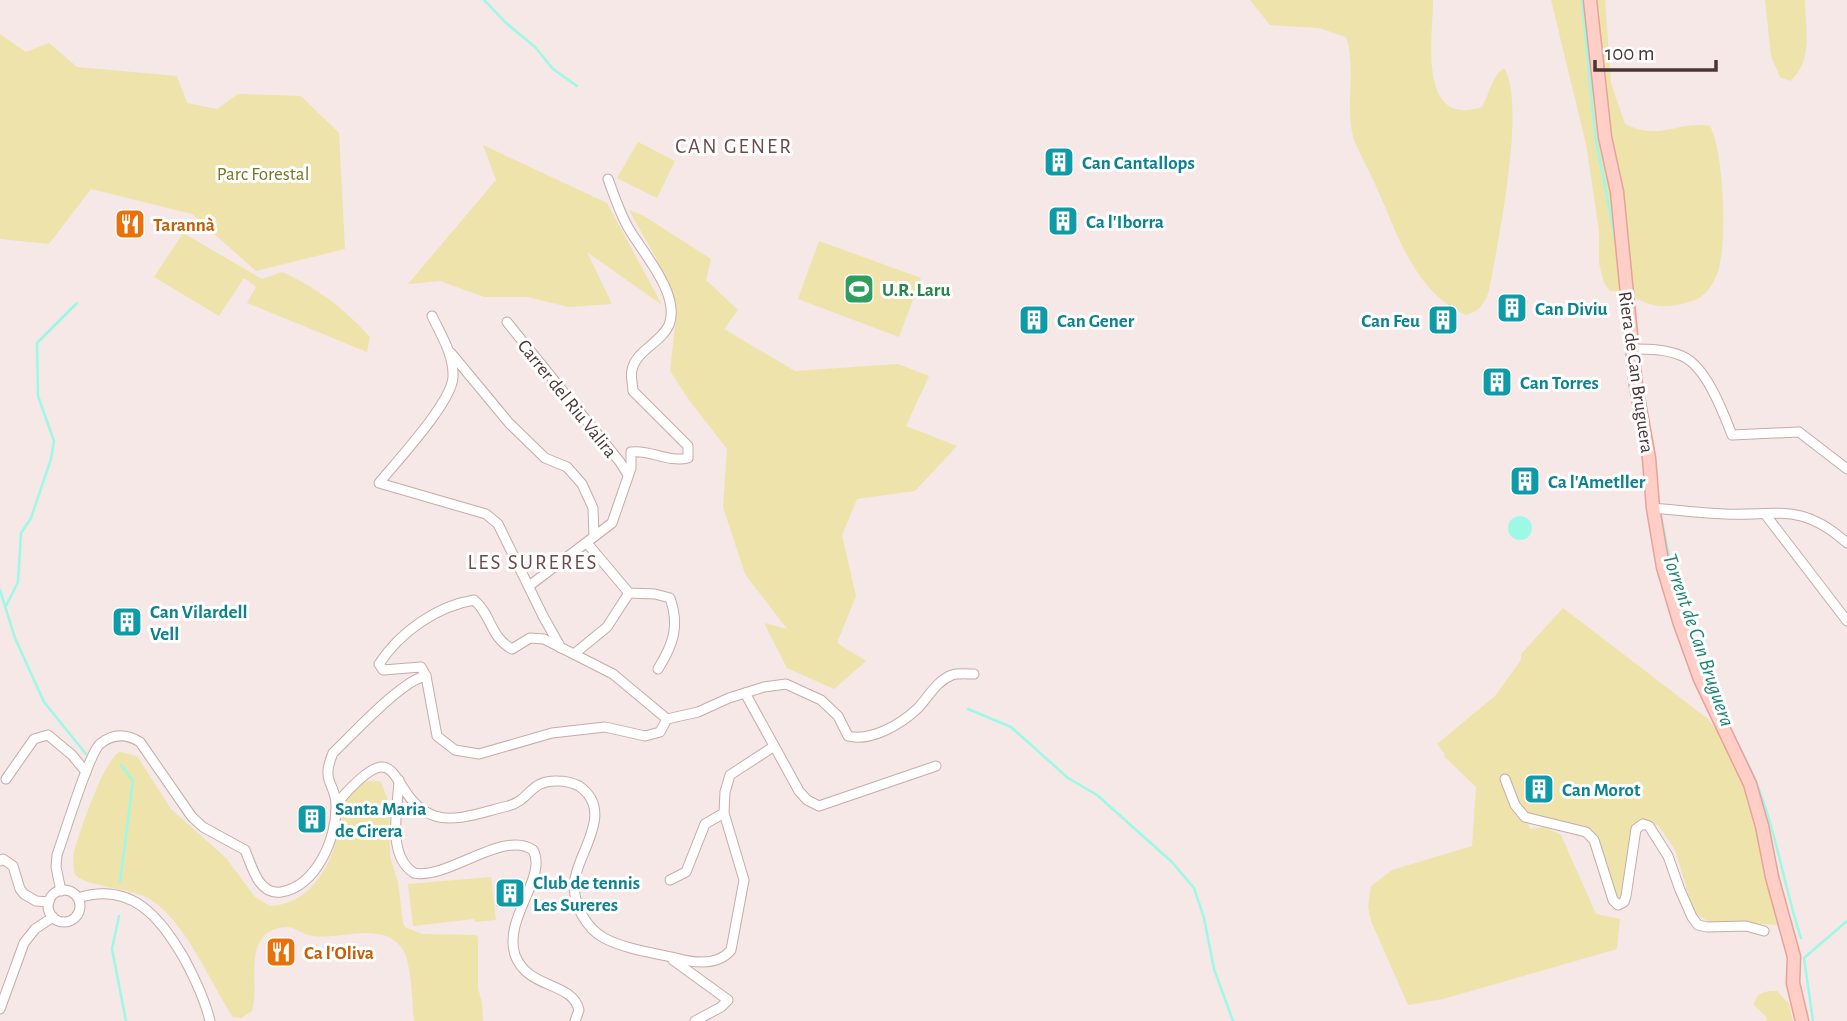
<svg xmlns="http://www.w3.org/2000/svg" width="1847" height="1021" font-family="'Alegreya Sans',sans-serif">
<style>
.green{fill:#eee3aa}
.water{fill:#9cf9e5}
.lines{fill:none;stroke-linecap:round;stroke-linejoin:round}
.stream{stroke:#9cf9e5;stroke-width:2.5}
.street-casing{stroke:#c5acab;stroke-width:11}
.secondary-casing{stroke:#e7a299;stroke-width:15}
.street{stroke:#fff;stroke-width:9}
.secondary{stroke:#ffcec6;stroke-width:12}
.labels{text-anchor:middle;stroke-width:6;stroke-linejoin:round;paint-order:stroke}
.culture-label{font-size:19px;font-weight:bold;fill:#0d838f;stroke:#fff;text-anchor:start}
.park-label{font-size:19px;fill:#76771f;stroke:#fff}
.food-label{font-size:19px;font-weight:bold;fill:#c56008;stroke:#fff;text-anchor:start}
.leisure-label{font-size:19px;font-weight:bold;fill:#27864d;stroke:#fff;text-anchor:start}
.street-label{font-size:19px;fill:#493535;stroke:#fff}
.neighbourhood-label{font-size:21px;letter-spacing:2px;fill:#6d4a4b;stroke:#fff}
.water-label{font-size:21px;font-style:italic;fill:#1b846f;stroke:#fff}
</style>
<rect width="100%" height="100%" fill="#f5e8e6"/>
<g class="green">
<path d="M1250 0H1433C1433 38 1417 128 1482 107 1490 93 1491 78 1504 68 1527 105 1497 245 1489 291 1484 304 1480 311 1466 315 1418 294 1399 240 1380 195 1372 176 1362 159 1354 140 1344 107 1357 70 1346 37L1319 28 1270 25Z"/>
<path d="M1551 0H1605L1611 83 1625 124C1663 142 1675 120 1710 126 1724 151 1728 248 1717 274 1714 283 1706 295 1697 299 1684 305 1663 309 1650 304 1633 299 1629 291 1610 291L1604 283 1599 263V231L1586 144Z"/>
<path d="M1765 0H1805C1805 28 1814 61 1790 81L1780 77 1771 56Z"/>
<polygon points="0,34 26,52 49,43 77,67 177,76 187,103 217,109 238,94 301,96 339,133 345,249 256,271 192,214 91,189 49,244 0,239"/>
<polygon points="638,142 675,161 657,198 617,178"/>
<polygon points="483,145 607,203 662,305 587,252 612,304 569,307 527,297 484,297 440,281 408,284 496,180"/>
<polygon points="629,210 644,216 711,259 706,280 738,310 724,329 795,371 898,364 929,376 906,426 957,446 915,491 857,499 842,535 856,596 837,643 866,661 834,689 787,668 764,623 787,629 745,574 723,507 727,449 689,400 670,371 676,317 656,258"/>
<path d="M183 233 262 279 282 272C316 287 345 309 370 337L367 352 247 303 256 287 244 278 219 316 154 277Z"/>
<polygon points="819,241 921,278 899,337 798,299"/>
<path d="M1563 608 1708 719C1753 773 1764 858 1779 925L1746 923 1713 924 1694 913 1675 850 1658 825 1636 824 1624 902 1618 905 1586 829 1526 818 1530 829 1545 827 1561 835 1596 914 1620 919 1617 949 1443 999 1408 1005 1371 921 1368 907 1371 886 1392 870 1472 846 1476 787 1444 756 1445 754 1437 744 1495 696 1521 660V654Z"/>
<path d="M120 752 137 756 171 809 226 858 255 897 270 906C307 905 330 870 337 836 339 826 338 814 342 804 349 788 364 777 381 782L389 803 390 857 398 882 403 923 405 927 422 934 476 935 478 938V988L482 1003 483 1021H414C412 1004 412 959 401 947 381 921 340 940 313 936 304 935 297 928 288 927 280 927 268 930 263 937 247 958 259 988 252 1011L241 1018 233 1017C209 981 187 923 150 899 133 888 81 886 75 874 73 869 73 858 74 853 78 835 105 757 120 752Z"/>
<polygon points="491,877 496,920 475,922 474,919 413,926 408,884"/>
<path d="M1777 991 1789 1004 1793 1021H1766L1767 1018 1754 1005C1756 992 1765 991 1777 991Z"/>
</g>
<circle class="water" cx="1520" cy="528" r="12"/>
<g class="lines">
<g class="stream">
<polyline points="484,0 505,22 535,47 553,69 577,86"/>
<polyline points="1582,0 1595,135 1616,243"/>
<polyline points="1660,511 1673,577 1716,699"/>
<polyline points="0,590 15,638 44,702 86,754"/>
<polyline points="6,606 18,582 21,533 31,518 51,459 54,441 38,396 37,343 77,303"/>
<polyline points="968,709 1011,727 1068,778 1097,795 1172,862 1194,888 1204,918 1214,969 1233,1021"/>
<path d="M1738 746C1773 803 1780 875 1801 938"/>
<polyline points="120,882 133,781 121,765"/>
<polyline points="119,916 112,949 126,1021"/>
<polyline points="1813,1021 1804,958 1847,921"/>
</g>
<g class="street-casing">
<g id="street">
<path d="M432 316C441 335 454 355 453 377 452 402 397 461 379 483L486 514 498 524 543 616 561 648"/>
<polyline points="507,322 620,462 628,475"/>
<path d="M1632 349C1649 349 1666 349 1682 356 1706 366 1723 412 1732 435L1799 432 1847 469"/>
<polyline points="451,353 509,423 545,458 567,467 582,484 593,508 594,537"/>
<path d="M1653 508C1677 510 1701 513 1725 514 1779 516 1801 502 1847 543"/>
<polyline points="1765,514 1847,621"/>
<path d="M587 543 629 593 655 594 670 598C680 626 673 645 658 669"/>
<path d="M529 586 612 523 631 468V452C650 449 668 463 688 458V446L633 391C633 385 630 376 632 370 636 350 661 343 669 325 681 295 643 253 629 229 620 214 614 195 608 179"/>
<polyline points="574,654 607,627 629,593"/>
<path d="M426 676 421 667 383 670 379 664C400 632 437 606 474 600 492 615 489 636 512 649L530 638 544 639 613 674 667 719"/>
<polyline points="745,693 799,791 807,800 819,806 936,766"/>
<polyline points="6,779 34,739 48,735 72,755 86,772"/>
<polyline points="1505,779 1515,805 1525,817 1586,832 1594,840 1613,900 1618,905 1624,902 1626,896 1636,829 1643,824 1649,826 1668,856 1680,890 1692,917 1698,925 1707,927 1746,926 1764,931"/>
<path d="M399 780C398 808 386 855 414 873 448 880 503 829 533 850 548 877 503 918 515 955 528 990 572 981 579 1010L575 1021"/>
<path d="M337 803C406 723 385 799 435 816 456 823 486 811 508 806 531 800 529 780 558 781 565 781 573 783 579 786 615 811 579 851 575 879 573 892 576 904 582 915 587 924 595 933 604 938 625 949 653 953 676 958 694 963 718 966 731 950L744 880 724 813 725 792 730 775 773 747"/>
<polyline points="0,861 3,859 13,866 20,889 24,894 36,901 49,902"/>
<polyline points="670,880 686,872 705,824 724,813"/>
<circle cx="64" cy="906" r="16"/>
<path d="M61 891 56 867 57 855C64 836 89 753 100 744 113 733 127 734 140 742L192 817 203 827 245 850C252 866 258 895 281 892 317 886 337 837 336 805 336 783 320 783 333 753 351 736 403 679 426 676L437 736 455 750 479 754 552 733 605 727 645 736 660 732 667 719 698 712 729 698 764 687 786 684 821 700 838 716 848 736C871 742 901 724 917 709 928 698 936 681 952 675 958 673 968 674 974 674"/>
<path d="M78 898C132 881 161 918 185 960 195 979 205 1000 210 1021"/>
<polyline points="673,960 728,1000 721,1007 695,1021"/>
<polyline points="0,1009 24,943 35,929 53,917"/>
</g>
</g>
<g class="secondary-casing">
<polyline id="secondary" points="1590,0 1605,137 1617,192 1636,386 1649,458 1653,508 1663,567 1680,624 1700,679 1750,784 1762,826 1772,877 1794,957 1793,983 1802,1021"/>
</g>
<use href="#street" class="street"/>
<use href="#secondary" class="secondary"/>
</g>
<defs>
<g id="building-square" transform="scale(1.575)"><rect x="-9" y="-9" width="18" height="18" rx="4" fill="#0f9aa8" stroke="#fff"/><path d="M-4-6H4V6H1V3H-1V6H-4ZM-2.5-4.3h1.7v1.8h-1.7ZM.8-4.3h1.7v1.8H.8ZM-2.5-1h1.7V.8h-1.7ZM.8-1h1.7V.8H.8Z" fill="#fff"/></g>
<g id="restaurant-square" transform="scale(1.575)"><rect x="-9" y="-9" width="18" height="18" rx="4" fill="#e8710a" stroke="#fff"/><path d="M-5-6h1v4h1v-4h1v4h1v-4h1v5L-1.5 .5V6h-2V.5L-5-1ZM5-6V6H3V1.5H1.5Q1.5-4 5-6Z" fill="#fff"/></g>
<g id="stadium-square" transform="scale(1.575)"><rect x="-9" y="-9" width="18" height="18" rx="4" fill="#2e9e5b" stroke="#fff"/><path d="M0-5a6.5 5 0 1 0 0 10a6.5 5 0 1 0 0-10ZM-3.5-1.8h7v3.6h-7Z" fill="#fff"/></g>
</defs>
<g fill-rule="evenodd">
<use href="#building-square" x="1059" y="162"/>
<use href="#building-square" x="1063" y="221"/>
<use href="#restaurant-square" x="130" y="224"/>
<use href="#stadium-square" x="859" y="289"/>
<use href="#building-square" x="1512" y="308"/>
<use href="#building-square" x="1034" y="320"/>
<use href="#building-square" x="1443" y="320"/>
<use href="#building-square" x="1497" y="382"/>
<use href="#building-square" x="1525" y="481"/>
<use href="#building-square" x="127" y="622"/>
<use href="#building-square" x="1539" y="789"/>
<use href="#building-square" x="312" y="819"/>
<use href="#building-square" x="510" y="893"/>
<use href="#restaurant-square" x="281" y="952"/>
</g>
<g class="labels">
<g class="culture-label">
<text x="1082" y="169">Can Cantallops</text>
<text x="1086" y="228">Ca l'Iborra</text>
<text x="1535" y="315">Can Diviu</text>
<text x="1057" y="327">Can Gener</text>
<text x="1420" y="327" text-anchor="end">Can Feu</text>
<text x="1520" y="389">Can Torres</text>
<text x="1548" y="488">Ca l'Ametller</text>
<text x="150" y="618">Can Vilardell<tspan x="150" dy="22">Vell</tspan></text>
<text x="1562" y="796">Can Morot</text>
<text x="335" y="815">Santa Maria<tspan x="335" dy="22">de Cirera</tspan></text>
<text x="533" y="889">Club de tennis<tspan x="533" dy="22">Les Sureres</tspan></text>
</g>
<g class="park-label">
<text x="263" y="180">Parc Forestal</text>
</g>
<g class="food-label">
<text x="153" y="231">Tarannà</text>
<text x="304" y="959">Ca l'Oliva</text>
</g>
<g class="leisure-label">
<text x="882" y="296">U.R. Laru</text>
</g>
<g class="street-label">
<text transform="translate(1637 372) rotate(82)" y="7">Riera de Can Bruguera</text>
<text transform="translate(568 398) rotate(51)" y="7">Carrer del Riu Valira</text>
</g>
<g class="neighbourhood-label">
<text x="734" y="153">CAN GENER</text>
<text x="533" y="569">LES SURERES</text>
</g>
<g class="water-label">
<text transform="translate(1699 640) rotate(71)" y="7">Torrent de Can Bruguera</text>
</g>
</g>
<path d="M1595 60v10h121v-10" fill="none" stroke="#493535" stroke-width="3.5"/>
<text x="1605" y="60" font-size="21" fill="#493535" stroke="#ffffff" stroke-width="5" paint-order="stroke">100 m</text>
</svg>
